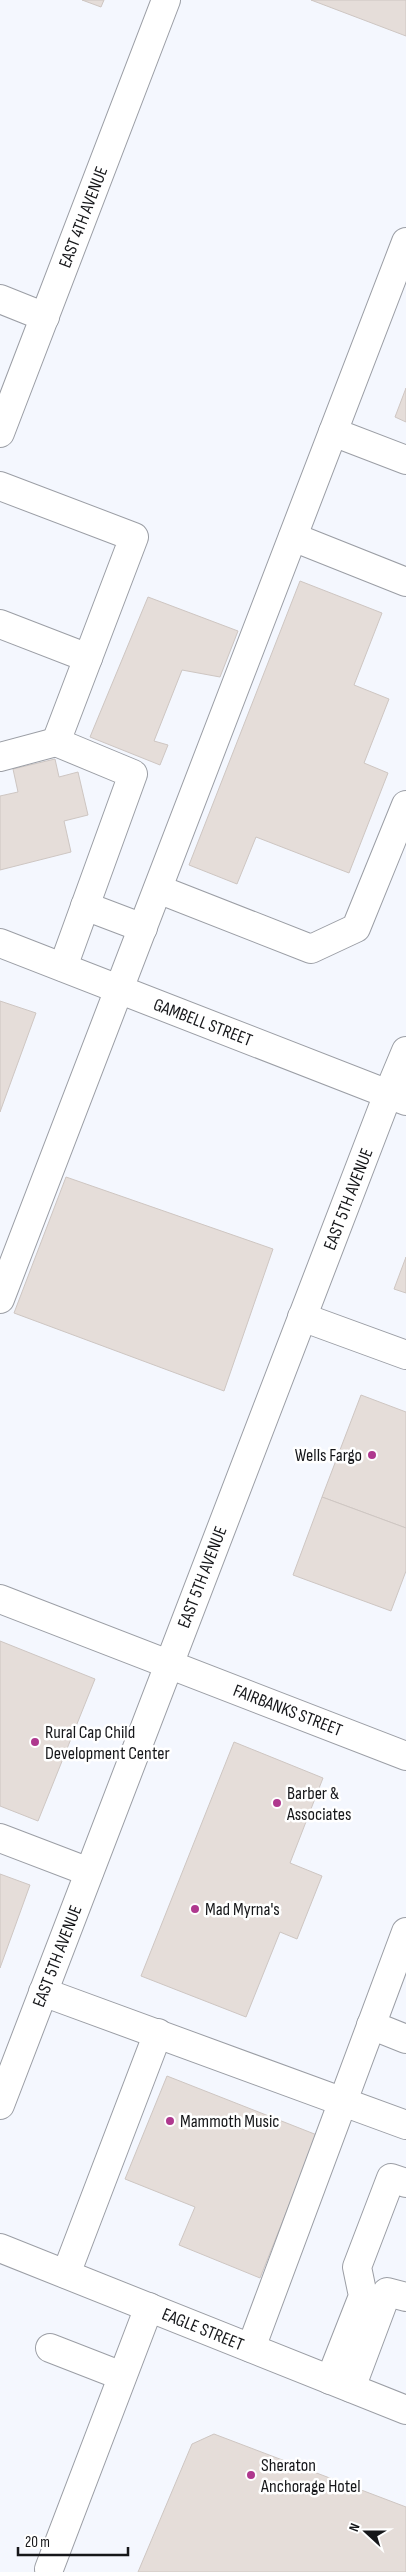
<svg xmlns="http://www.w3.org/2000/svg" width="406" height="2572" font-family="'Sofia Sans Condensed',sans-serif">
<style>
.building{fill:#e5ddd9;stroke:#cec6c2}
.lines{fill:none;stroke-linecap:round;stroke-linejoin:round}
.minor-casing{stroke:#9b9ea5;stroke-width:30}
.major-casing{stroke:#9b9ea5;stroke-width:30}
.highway-casing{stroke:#9b9ea5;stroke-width:30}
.minor{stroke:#fff;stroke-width:28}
.major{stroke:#fff;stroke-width:28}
.highway{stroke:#fff;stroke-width:28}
.poi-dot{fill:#af388e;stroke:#fff;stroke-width:2}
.labels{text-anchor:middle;stroke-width:5;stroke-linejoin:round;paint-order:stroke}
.street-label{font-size:18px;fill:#16171a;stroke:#fff}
.poi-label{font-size:18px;fill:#16171a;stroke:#fff;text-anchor:start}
</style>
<rect width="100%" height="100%" fill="#f4f7fe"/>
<g class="building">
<polygon points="82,0 104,0 101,7"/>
<polygon points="311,0 406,0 406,36"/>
<polygon points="406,388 406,422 395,417"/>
<polygon points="300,581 382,613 354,685 389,699 364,763 388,773 349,873 256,837 237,884 189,865"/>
<polygon points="148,597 238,631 220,677 182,670 154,741 168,745 160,765 90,737"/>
<polygon points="55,759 59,777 78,772 88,815 64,821 71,852 0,870 0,796 18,792 13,769"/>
<polygon points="0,1001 36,1013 0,1112"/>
<polygon points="66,1177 273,1249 224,1391 14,1313"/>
<polygon points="406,1257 406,1293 394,1289"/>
<polygon points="361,1395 406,1412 406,1528 322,1497"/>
<polygon points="322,1497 406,1528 406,1571 391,1611 293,1575"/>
<polygon points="0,1641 95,1679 38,1821 0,1806"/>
<polygon points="234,1742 323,1778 290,1863 322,1876 297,1939 280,1932 246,2017 141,1976"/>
<polygon points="0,1874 30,1885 0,1968"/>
<polygon points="167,2076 317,2135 260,2278 179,2245 195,2207 125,2179"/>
<polygon points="214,2434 406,2507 406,2572 138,2572 192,2444"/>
</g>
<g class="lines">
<g class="minor-casing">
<g id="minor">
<polyline points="0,299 45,317"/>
<polyline points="333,432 406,460"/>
<polyline points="0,486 134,537 56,742 133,774 63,967"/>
<polyline points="293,537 406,582"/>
<polyline points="0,624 88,658"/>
<polyline points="0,757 56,742"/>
<polyline points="158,889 311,949 356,928 406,805"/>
<polyline points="85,906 143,928"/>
<polyline points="0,1299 406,242"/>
<polyline points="302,1317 406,1355"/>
<polyline points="0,1599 406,1756"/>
<polyline points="0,1838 89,1872"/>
<polyline points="43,1992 406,2125"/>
<polyline points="371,2025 406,2039"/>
<polyline points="0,2248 406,2410"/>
<polyline points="66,2274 158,2033"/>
<polyline points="50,2348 122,2376"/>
<polyline points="251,2348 406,1932"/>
<polyline points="330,2380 363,2296 357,2267 391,2178 406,2183"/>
<polyline points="351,2388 387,2292 406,2297"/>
<polyline points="49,2569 149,2307"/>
</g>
</g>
<g class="major-casing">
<g id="major">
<polyline points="0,433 166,0"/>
<polyline points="0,943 388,1094 0,2105"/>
</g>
</g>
<g class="highway-casing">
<polyline id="highway" points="406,1051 388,1094 406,1101"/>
</g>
<use href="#minor" class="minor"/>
<use href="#major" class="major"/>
<use href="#highway" class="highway"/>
</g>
<g class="poi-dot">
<circle cx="372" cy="1455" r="5"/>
<circle cx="35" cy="1742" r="5"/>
<circle cx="277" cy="1803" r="5"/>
<circle cx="195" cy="1909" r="5"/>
<circle cx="170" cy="2121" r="5"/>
<circle cx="251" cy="2475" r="5"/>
</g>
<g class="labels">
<g class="street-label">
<text transform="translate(83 217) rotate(-69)" y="6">EAST 4TH AVENUE</text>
<text transform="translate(203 1022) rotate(21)" y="6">GAMBELL STREET</text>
<text transform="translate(348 1199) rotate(-69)" y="6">EAST 5TH AVENUE</text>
<text transform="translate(202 1577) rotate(-69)" y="6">EAST 5TH AVENUE</text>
<text transform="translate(288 1710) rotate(21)" y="6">FAIRBANKS STREET</text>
<text transform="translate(57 1956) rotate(-69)" y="6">EAST 5TH AVENUE</text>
<text transform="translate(203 2329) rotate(22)" y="6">EAGLE STREET</text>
</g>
<g class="poi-label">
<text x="362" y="1461" text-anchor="end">Wells Fargo</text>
<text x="45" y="1738">Rural Cap Child<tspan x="45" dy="21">Development Center</tspan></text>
<text x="287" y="1799">Barber &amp;<tspan x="287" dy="21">Associates</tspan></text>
<text x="205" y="1915">Mad Myrna's</text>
<text x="180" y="2127">Mammoth Music</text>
<text x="261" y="2471">Sheraton<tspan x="261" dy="21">Anchorage Hotel</tspan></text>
</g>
</g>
<g transform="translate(366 2532) rotate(291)" stroke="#ffffff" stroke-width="4" paint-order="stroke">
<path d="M0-4L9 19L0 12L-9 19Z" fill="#16171a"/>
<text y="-8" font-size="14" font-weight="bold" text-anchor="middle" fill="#16171a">N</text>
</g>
<path d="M18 2547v8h110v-8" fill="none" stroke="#16171a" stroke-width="2.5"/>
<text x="25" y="2547" font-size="15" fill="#16171a" stroke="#ffffff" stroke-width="4" paint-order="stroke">20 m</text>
</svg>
